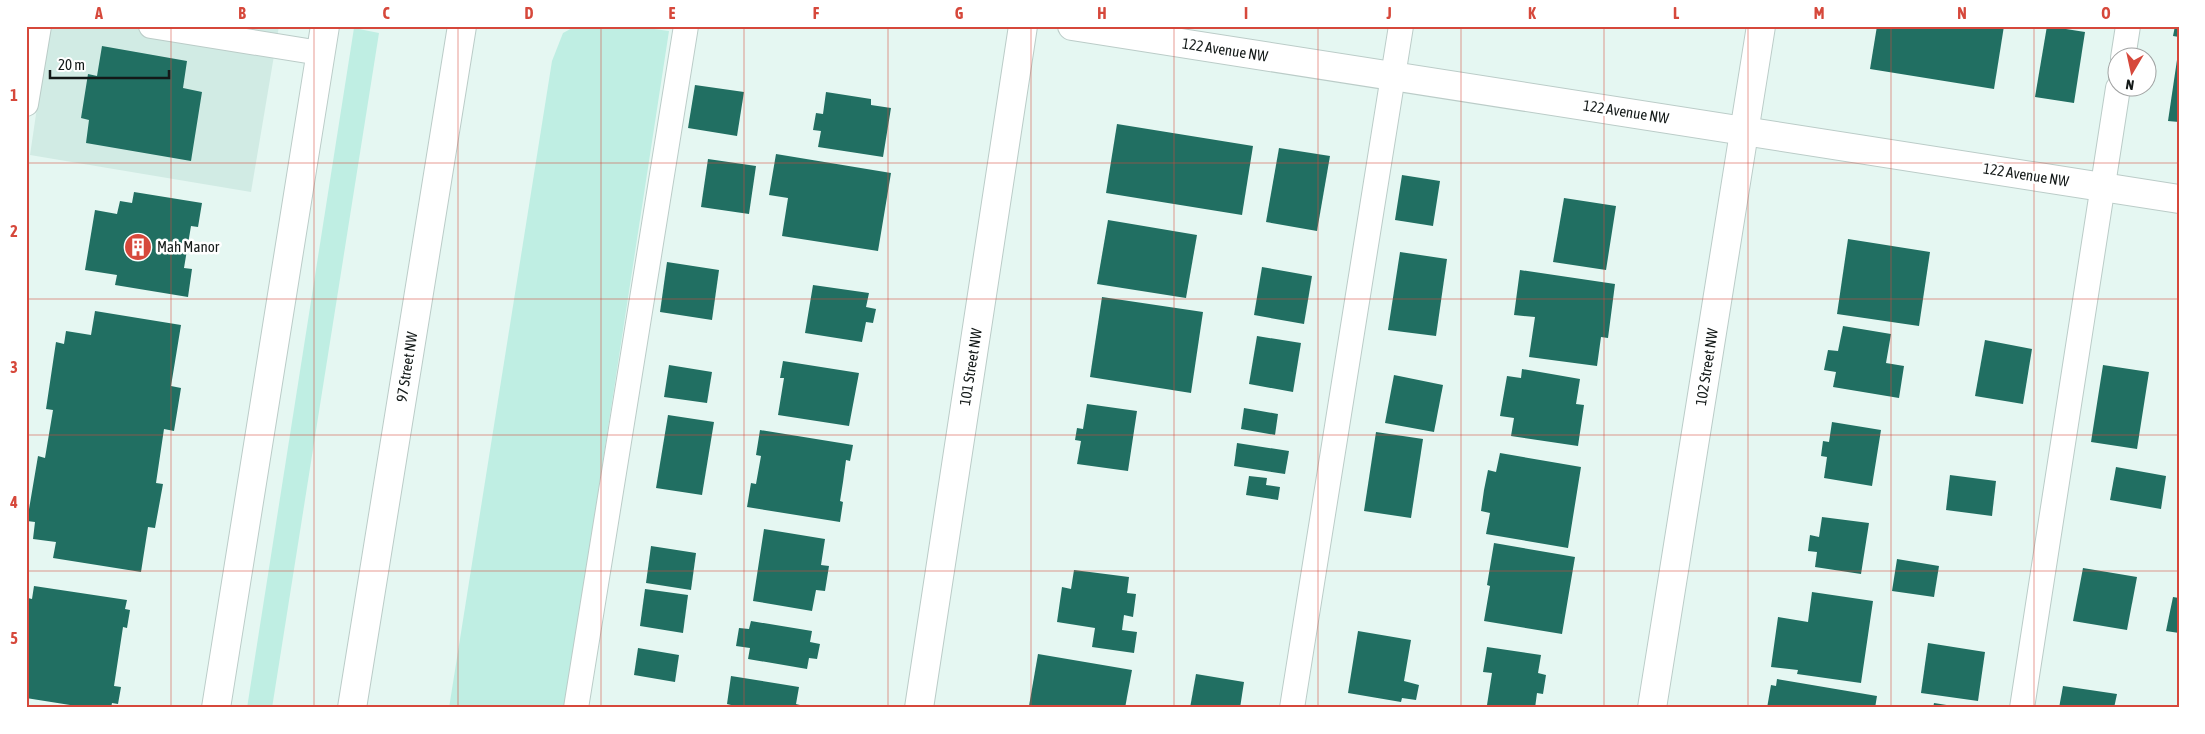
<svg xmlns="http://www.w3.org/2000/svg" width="2205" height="734" font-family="'Asap Condensed',sans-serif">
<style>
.built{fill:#d1ebe4}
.green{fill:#bfeee3}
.building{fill:#216f62}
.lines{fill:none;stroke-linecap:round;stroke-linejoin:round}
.service-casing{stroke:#bbccc8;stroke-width:26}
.minor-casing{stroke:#bbccc8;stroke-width:30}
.tertiary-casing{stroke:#bbccc8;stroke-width:30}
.secondary-casing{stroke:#bbccc8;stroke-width:30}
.service{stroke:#fff;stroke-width:24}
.minor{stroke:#fff;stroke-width:28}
.tertiary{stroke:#fff;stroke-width:28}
.secondary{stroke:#fff;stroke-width:28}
.grid{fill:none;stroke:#d6483b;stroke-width:1;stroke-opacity:0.55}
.labels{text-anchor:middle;stroke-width:5;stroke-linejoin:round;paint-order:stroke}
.street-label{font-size:15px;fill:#131918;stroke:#fff}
.poi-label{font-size:15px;fill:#131918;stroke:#fff;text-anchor:start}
.neatline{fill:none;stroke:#d6483b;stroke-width:2}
.grid-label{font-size:16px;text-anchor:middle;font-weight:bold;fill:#d6483b}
</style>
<rect width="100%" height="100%" fill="#e5f7f2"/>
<polygon class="built" points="49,26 279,26 251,192 30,155"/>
<g class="green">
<polygon points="576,26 632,26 669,31 565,708 449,708 552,61 563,33"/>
<polygon points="354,28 379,33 272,708 247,708"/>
</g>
<g class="building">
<polygon points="1877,26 2004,26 1994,89 1870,69"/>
<polygon points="2047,26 2085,32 2074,103 2035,97"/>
<polygon points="2175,26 2179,26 2179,37 2173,36"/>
<polygon points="102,46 187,61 183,88 202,92 191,161 86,143 89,120 81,118 88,74 97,76"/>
<polygon points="2178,53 2179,53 2179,122 2168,121"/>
<polygon points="695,85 744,92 737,136 688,128"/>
<polygon points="826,92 871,99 871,105 891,108 883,157 818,147 821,131 813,130 816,113 823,114"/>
<polygon points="1117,124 1253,146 1242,215 1106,193"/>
<polygon points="1279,148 1330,156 1317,231 1266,222"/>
<polygon points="776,154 891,173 878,251 782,236 788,198 769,195"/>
<polygon points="708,159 756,166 749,214 701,207"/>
<polygon points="1402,175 1440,181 1433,226 1395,220"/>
<polygon points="134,192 202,203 198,227 191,226 184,268 192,269 188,297 115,285 117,275 85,270 95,210 117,214 120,201 132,203"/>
<polygon points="1564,198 1616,206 1606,270 1553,262"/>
<polygon points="1108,220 1197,235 1186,298 1097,284"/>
<polygon points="1848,239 1930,252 1919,326 1837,314"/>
<polygon points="1400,252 1447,259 1436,336 1388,330"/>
<polygon points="667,262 719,270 712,320 660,312"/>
<polygon points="1262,267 1312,276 1304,324 1254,315"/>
<polygon points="1520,270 1615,284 1608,338 1601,337 1597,366 1529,357 1535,317 1514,315"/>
<polygon points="813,285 869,293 866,307 876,309 873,323 866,322 862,342 805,333"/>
<polygon points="1102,297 1203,312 1191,393 1090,377"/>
<polygon points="95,311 181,325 171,386 181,388 174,431 164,429 156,483 163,484 155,528 148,527 141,572 53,558 56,542 33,539 35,522 27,521 38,456 45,458 53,410 46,409 56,342 64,344 66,331 91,335"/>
<polygon points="1843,326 1891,334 1886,363 1904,366 1899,398 1833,387 1836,372 1824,370 1828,350 1838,351"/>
<polygon points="1257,336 1301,343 1293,392 1249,384"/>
<polygon points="1985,340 2032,349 2023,404 1975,396"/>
<polygon points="783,361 859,373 849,426 778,415 784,378 780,378"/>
<polygon points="669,365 712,372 707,403 664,397"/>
<polygon points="2103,365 2149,372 2137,449 2091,442"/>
<polygon points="1522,369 1580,379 1576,404 1584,405 1578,446 1511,436 1514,418 1500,416 1507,376 1521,378"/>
<polygon points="1394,375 1443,385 1434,432 1385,423"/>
<polygon points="1087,404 1137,411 1128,471 1077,464 1081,441 1075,440 1077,428 1083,429"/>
<polygon points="1244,408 1278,414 1275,435 1241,429"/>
<polygon points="668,415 714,422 702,495 656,488"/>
<polygon points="1832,422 1881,430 1872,486 1824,478 1827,457 1821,456 1823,441 1829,442"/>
<polygon points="760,430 853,445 850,461 846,460 843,482 840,501 843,502 840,522 747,507 751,483 756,484 761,456 756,455"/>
<polygon points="1376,432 1423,439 1411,518 1364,511"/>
<polygon points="1237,443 1289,451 1285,474 1234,466"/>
<polygon points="1500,453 1581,467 1568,548 1486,534 1490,513 1481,511 1484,490 1488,470 1496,472"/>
<polygon points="2116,467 2166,476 2161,509 2110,500"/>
<polygon points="1950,475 1996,481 1992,516 1946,510"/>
<polygon points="1249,476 1267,478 1266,485 1280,487 1278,500 1246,495"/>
<polygon points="1822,517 1869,523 1861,574 1815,567 1817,552 1808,551 1810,535 1819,537"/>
<polygon points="764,529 825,539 821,565 829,566 825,591 816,590 812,611 753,601"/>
<polygon points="1494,543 1575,557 1562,634 1484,621 1490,586 1487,585"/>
<polygon points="651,546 696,553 691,590 646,583"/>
<polygon points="1897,559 1939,566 1934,597 1892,591"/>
<polygon points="2083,568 2137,577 2127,630 2073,621"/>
<polygon points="1074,570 1129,577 1127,593 1136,594 1133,617 1124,615 1122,630 1137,632 1134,653 1092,647 1095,628 1057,622 1062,587 1071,589"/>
<polygon points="34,586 127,600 125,609 130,610 127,628 123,627 114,686 121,687 118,704 112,703 111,708 89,708 26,698 26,606 28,598 32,599"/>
<polygon points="645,589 688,595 683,633 640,626"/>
<polygon points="1812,592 1873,601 1861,683 1797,674 1798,670 1771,667 1778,617 1808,622"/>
<polygon points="2173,597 2179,598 2179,633 2166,631"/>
<polygon points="751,621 812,631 810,642 820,644 817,659 809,658 807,669 748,659 750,648 736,646 739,628 749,629"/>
<polygon points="1358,631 1411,640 1404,681 1419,685 1416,700 1402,698 1401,702 1348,693"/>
<polygon points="1928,643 1985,652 1978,701 1921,693"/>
<polygon points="1487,647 1541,655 1538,673 1546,675 1543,694 1537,693 1535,708 1506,708 1487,705 1492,673 1483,672"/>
<polygon points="638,648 679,655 675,682 634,675"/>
<polygon points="1038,654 1132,670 1125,708 1041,708 1029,706"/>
<polygon points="1196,674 1244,682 1240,708 1190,708"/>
<polygon points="731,676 799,687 796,704 812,708 730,708 731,705 727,704"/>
<polygon points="1777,679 1877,696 1875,708 1767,708 1771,685 1776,686"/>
<polygon points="2063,686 2117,694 2114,708 2059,708"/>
<polygon points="1934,703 1959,707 1959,708 1933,708"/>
</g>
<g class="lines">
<g class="service-casing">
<g id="service">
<polyline points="151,26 320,53"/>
<polyline points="2123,58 2128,26"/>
<polyline points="26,104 39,26"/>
<polyline points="576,708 686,26"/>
<polyline points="1292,708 1401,26"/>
<polyline points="2022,708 2118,88"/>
</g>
</g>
<g class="minor-casing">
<g id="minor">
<polyline points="216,708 325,26"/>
<polyline points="919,708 1023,26"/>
<polyline points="1652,708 1761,26"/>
</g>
</g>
<g class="tertiary-casing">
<polyline id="tertiary" points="1072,26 2179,199"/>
</g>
<g class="secondary-casing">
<polyline id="secondary" points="352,708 462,26"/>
</g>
<use href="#service" class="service"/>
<use href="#minor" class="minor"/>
<use href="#tertiary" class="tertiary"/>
<use href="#secondary" class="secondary"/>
</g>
<path class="grid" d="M171 26V708M314 26V708M458 26V708M601 26V708M744 26V708M888 26V708M1031 26V708M1174 26V708M1318 26V708M1461 26V708M1604 26V708M1748 26V708M1891 26V708M2034 26V708M26 163H2179M26 299H2179M26 435H2179M26 571H2179"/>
<defs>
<g id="building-disc" transform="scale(1.4375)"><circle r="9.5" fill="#d6483b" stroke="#fff"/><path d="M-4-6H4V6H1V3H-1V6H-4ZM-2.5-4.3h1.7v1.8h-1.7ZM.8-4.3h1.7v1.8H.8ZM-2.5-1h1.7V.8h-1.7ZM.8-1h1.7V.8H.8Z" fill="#fff"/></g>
</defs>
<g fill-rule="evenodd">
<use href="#building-disc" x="138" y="247"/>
</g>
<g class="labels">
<g class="street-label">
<text transform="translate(1225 50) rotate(9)" y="5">122 Avenue NW</text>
<text transform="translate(1626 112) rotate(9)" y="5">122 Avenue NW</text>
<text transform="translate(2026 175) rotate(9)" y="5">122 Avenue NW</text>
<text transform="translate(407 367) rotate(-81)" y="5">97 Street NW</text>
<text transform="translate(971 367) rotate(-81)" y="5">101 Street NW</text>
<text transform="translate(1707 367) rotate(-81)" y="5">102 Street NW</text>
</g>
<g class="poi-label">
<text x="157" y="252">Mah Manor</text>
</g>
</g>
<rect width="2205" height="734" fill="none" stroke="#ffffff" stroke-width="55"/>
<g transform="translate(2132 72) rotate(189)"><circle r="24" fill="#ffffff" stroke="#a1a3a3"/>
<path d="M0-4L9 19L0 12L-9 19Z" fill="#d6483b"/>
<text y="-8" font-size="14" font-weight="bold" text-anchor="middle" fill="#131918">N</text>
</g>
<path d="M50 70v8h119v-8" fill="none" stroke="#131918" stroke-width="2.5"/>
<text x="58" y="70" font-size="15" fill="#131918" stroke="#ffffff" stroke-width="4" paint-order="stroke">20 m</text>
<rect x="28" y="28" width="2150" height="678" class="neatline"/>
<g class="grid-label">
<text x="99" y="19">A</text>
<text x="242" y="19">B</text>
<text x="386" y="19">C</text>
<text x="529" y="19">D</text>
<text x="672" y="19">E</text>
<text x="816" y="19">F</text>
<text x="959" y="19">G</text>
<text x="1102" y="19">H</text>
<text x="1246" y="19">I</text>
<text x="1389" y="19">J</text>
<text x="1532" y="19">K</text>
<text x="1676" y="19">L</text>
<text x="1819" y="19">M</text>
<text x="1962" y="19">N</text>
<text x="2106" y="19">O</text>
<text x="14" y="101">1</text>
<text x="14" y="237">2</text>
<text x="14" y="373">3</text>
<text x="14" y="508">4</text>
<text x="14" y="644">5</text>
</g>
</svg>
